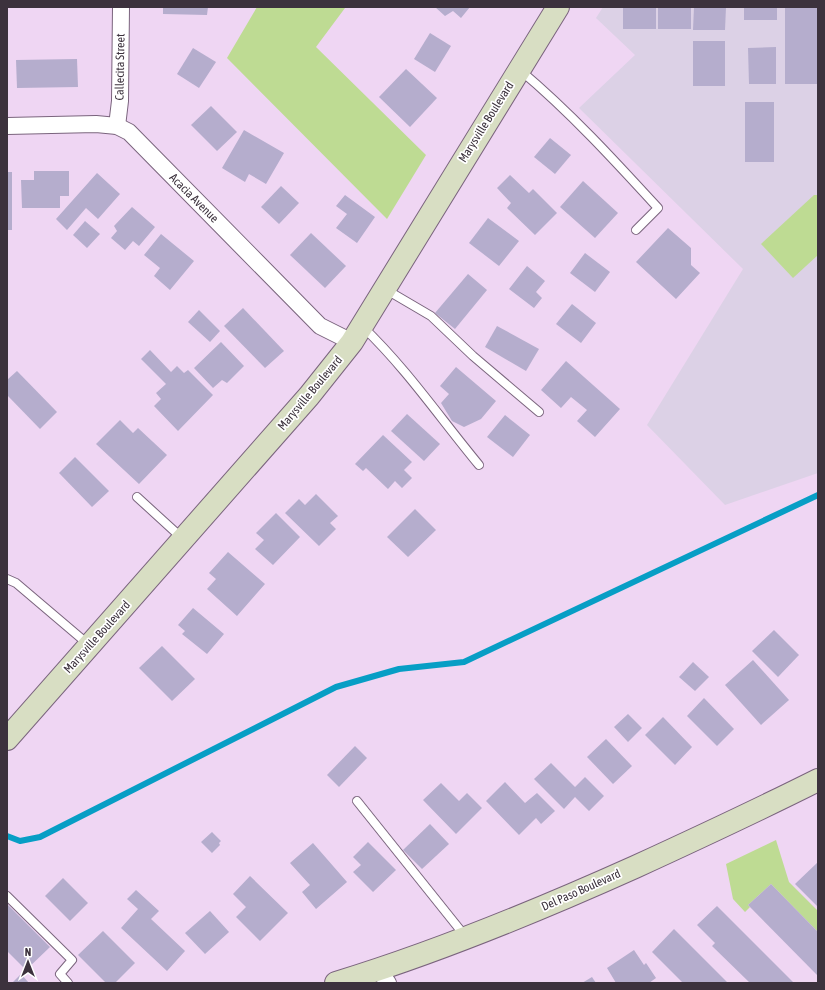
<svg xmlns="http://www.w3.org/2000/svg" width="825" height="990" font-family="'Asap Condensed',sans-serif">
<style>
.education{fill:#dcd1e6}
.green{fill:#bedb93}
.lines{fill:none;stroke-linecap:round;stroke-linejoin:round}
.stream{stroke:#079ec5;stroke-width:6}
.building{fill:#b5adcd}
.lane-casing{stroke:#7a647d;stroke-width:10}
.street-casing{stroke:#7a647d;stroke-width:18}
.secondary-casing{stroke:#7a647d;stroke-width:24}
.lane{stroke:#fff;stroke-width:8}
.street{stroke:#fff;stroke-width:16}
.secondary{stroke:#d8dec3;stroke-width:22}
.labels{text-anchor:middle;stroke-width:3.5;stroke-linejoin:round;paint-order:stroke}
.street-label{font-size:12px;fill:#3c323d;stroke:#fff}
</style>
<rect width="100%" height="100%" fill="#efd6f3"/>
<polygon class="education" points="603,7 818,7 818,473 725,505 647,425 743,269 579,108 635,55 596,18"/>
<g class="green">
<polygon points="257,7 345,8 316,47 426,155 387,219 227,58"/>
<polygon points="814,195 818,195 818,255 793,278 761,244"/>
<polygon points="776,840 789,882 818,911 818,932 771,884 748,905 750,907 745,912 733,899 726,864"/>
</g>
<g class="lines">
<polyline class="stream" points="7,836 20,841 40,837 336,687 399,669 464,662 818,495"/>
</g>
<g class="building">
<polygon points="163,7 208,7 207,15 163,14"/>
<polygon points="435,7 470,7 461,18 453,11 445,16"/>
<rect x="623" y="7" width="33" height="22"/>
<rect x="658" y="7" width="33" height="22"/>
<polygon points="694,7 726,7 725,30 693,30"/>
<rect x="744" y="7" width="33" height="13"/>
<rect x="785" y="7" width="33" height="77"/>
<polygon points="430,33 451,46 435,72 414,59"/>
<rect x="693" y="41" width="32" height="45"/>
<polygon points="776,47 776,84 749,84 748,48"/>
<polygon points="193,48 216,62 199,88 177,74"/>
<polygon points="77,59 78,87 17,88 16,60"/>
<polygon points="406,69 437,98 410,127 379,97"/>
<rect x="745" y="102" width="29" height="60"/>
<polygon points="211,106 237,132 217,151 191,125"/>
<polygon points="244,130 284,153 266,184 249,174 245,182 222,168"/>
<polygon points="550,138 571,155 555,174 534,157"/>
<polygon points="34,171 69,171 69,196 60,196 60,208 22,208 21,180 34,180"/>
<rect x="7" y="172" width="5" height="58"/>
<polygon points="97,173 120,194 98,219 86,208 67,230 56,219"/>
<polygon points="510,175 529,193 533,189 557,213 535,235 507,208 511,203 497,188"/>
<polygon points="583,181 618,213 595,238 560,207"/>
<polygon points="281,186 299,203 279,224 261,207"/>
<polygon points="345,195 375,217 357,243 336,228 347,214 336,206"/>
<polygon points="132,207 155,227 139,246 133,241 125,250 111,238 117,231 114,226"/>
<polygon points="488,218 519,241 499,266 469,243"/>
<polygon points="85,221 100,234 87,248 73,235"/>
<polygon points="668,228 691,248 691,265 700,273 676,299 636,262"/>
<polygon points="311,233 346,266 325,288 290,255"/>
<polygon points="161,234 194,261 170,290 154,276 160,268 144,255"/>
<polygon points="585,253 610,272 595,292 570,273"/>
<polygon points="527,266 545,281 536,292 542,298 534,308 509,289"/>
<polygon points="468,274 487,290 455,329 435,313"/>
<polygon points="572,304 596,323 581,343 556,324"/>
<polygon points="243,308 284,351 265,368 224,326"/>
<polygon points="199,310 220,331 210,342 188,322"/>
<polygon points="497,326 539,349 526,371 485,347"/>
<polygon points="221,342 244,366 227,383 222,380 213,388 194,368"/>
<polygon points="150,350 171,372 177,366 184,373 188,370 213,395 178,431 154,406 161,399 156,393 166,384 141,359"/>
<polygon points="566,361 620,409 595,437 577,421 587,410 571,397 561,408 541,390"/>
<polygon points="456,367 496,401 481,419 464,427 452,421 441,403 449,394 440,386"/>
<polygon points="17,371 57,412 40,429 7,395 7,380"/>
<polygon points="407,414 440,444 424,461 391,431"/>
<polygon points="505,415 530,435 513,457 487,437"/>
<polygon points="120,420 133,433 138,428 167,455 139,484 96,444"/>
<polygon points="383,435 412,462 404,470 412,478 402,488 395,481 388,489 366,468 363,471 355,464"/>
<polygon points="75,457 109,491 92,507 59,473"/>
<polygon points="316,494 338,516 330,523 336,529 319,546 285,513 299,499 305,505"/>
<polygon points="415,509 436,530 408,557 387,537"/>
<polygon points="276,513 300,537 273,565 255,549 264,540 256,533"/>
<polygon points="228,552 265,584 237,616 207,589 216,579 209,573"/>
<polygon points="193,608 224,634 207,654 182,634 185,631 178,625"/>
<polygon points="774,630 799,655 778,677 752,651"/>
<polygon points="162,646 195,679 172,701 139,668"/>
<polygon points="753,660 789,700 761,725 725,685"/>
<polygon points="693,662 709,677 695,691 679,677"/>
<polygon points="704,698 734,729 717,746 687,716"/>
<polygon points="628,714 642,728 628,742 614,727"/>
<polygon points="663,717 692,747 675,765 645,735"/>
<polygon points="606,739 632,766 613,784 587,757"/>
<polygon points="355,746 367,758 339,787 327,775"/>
<polygon points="551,763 575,787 585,777 604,796 589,811 575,797 564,809 534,779"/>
<polygon points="505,782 525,803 537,793 555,811 541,824 536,818 519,835 486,801"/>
<polygon points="441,783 459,801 467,793 482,808 456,834 423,800"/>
<polygon points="430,824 449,844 422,869 403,850"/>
<polygon points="212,832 221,841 219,843 220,845 212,853 201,842"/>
<polygon points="368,842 396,870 373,892 353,872 361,865 353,857"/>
<polygon points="313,843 347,882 316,909 302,892 310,885 290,863"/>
<polygon points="818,862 818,907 795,884"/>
<polygon points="250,876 288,913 260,941 236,917 246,907 233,894"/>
<polygon points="63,878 88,903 70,921 45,896"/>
<polygon points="771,884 818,932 818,976 748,905"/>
<polygon points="136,890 159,911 151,919 185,951 167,971 121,928 138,909 127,899"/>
<polygon points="7,904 50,947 26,970 7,951"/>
<polygon points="717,906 794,983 750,983 712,946 715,943 697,925"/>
<polygon points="210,911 229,932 205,954 185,933"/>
<polygon points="674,929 728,983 683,983 652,952"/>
<polygon points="103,931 135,963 115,983 106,983 78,955"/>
<polygon points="634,950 644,965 646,963 656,978 649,983 616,983 607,968"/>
<polygon points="21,974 29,983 12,983"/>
<polygon points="592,977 596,983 582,983"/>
</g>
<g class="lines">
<g class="lane-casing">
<g id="lane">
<path d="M520 70C570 112 614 160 658 208L636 230"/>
<polyline points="385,289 431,316 473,356 539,412"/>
<path d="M362 326C407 369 440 418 479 465"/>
<polyline points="137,497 183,539"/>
<polyline points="7,579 16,583 89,645"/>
<polyline points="357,801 465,936"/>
<polyline points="7,896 72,960 60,974 68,983"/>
</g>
</g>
<g class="street-casing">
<g id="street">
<polyline points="7,126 96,124 117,126 129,132 320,326 352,342"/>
<polyline points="117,126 120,101 121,7"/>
<polyline points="379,970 388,983"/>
</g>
</g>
<g class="secondary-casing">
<g id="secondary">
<polyline points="7,739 309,396 352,342 558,7"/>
<path d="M336 983C438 952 537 911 635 867 696 839 758 810 818 780"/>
</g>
</g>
<use href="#lane" class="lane"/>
<use href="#street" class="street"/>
<use href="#secondary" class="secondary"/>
</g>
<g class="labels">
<g class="street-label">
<text transform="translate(120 67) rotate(-89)" y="4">Callecita Street</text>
<text transform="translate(486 122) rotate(-58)" y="4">Marysville Boulevard</text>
<text transform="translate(194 198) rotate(45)" y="4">Acacia Avenue</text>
<text transform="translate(310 393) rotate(-50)" y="4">Marysville Boulevard</text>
<text transform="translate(97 637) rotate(-48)" y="4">Marysville Boulevard</text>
<text transform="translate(581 890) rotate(-24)" y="4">Del Paso Boulevard</text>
</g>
</g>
<rect width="825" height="990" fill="none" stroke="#3c323d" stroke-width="16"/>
<g transform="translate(28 962)" stroke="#ffffff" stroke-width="3" paint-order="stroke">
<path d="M0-3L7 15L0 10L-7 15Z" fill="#3c323d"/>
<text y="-6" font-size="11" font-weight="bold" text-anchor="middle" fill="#3c323d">N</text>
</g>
</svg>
